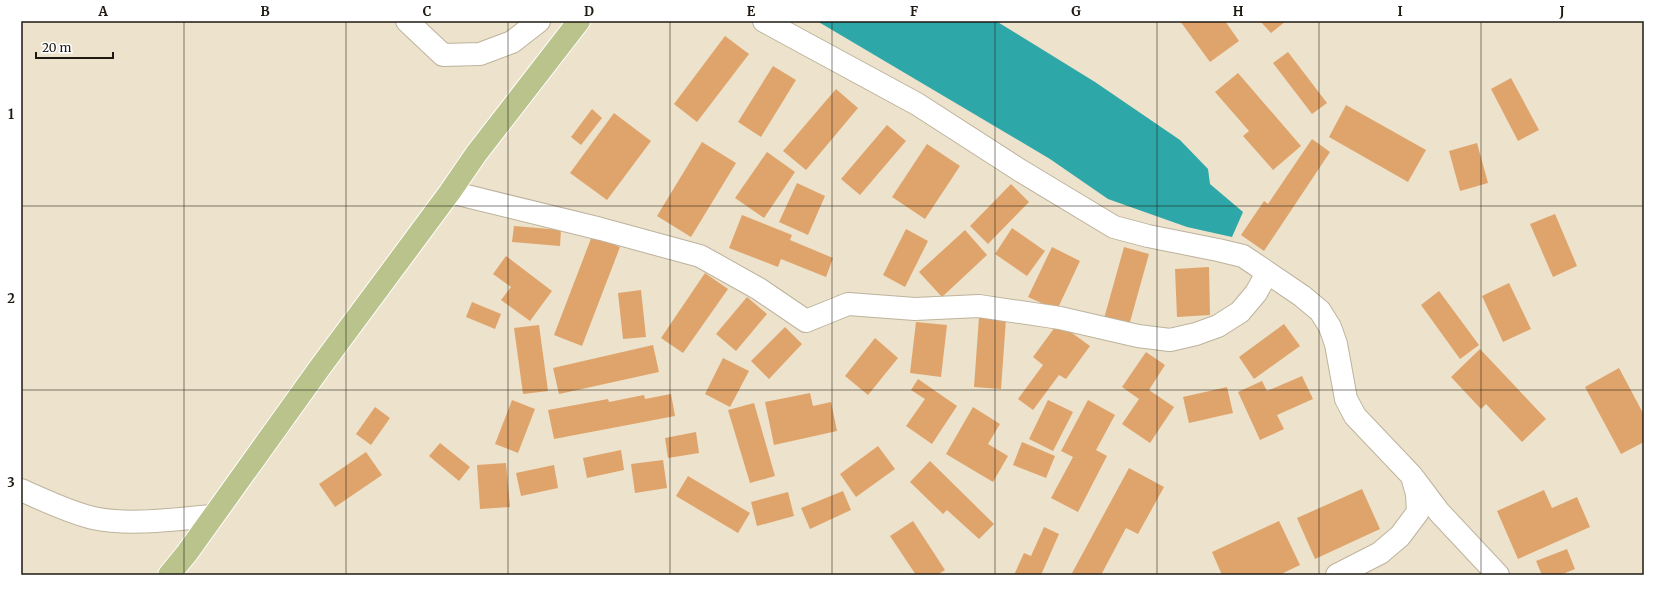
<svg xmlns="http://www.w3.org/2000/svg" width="1665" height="596" font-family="Merriweather,serif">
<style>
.water{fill:#2ea7a9}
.building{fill:#dfa46b}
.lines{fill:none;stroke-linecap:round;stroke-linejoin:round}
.minor-casing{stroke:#bdb39d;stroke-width:24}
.major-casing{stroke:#fff;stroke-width:24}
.minor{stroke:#fff;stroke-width:22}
.major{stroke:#b9c38b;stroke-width:22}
.grid{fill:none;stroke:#1e1a12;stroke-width:1;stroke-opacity:0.55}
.neatline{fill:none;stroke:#1e1a12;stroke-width:1.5}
.grid-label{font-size:13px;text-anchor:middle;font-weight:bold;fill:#1e1a12}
</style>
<rect width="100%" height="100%" fill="#ede2cb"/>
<polygon class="water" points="817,21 996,21 1095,82 1180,140 1208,169 1210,184 1243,212 1232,237 1187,227 1108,199 1050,159"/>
<g class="building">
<polygon points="1180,21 1225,21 1239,41 1210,62"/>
<polygon points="1260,21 1286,21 1271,33"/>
<polygon points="725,36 749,54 697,122 674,104"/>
<polygon points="1288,52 1327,103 1312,114 1273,63"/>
<polygon points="773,66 796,80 761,137 738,122"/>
<polygon points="1238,73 1301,146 1273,170 1243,136 1249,131 1215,92"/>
<polygon points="1511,78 1539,130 1518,141 1491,89"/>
<polygon points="836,89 858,108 806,170 783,151"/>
<polygon points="1346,105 1426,150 1408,182 1329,137"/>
<polygon points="592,109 602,118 581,145 571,137"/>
<polygon points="614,113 651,141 607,200 570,173"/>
<polygon points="887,125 906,141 860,195 841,179"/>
<polygon points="1312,139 1330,152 1264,251 1241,235 1264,201 1268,204"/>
<polygon points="702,142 736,163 691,237 657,216"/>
<polygon points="1477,143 1488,183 1460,191 1449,151"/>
<polygon points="927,144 960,166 925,219 892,197"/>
<polygon points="767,152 795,172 764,218 735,198"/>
<polygon points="797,183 825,196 808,235 779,222"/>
<polygon points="1011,184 1029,202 988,244 970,226"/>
<polygon points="1555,214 1577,266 1553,277 1530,224"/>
<polygon points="742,215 792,235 790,240 833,258 826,277 781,259 778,267 729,248"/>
<polygon points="514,226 561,230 560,246 512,242"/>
<polygon points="1012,228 1045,251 1027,276 995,254"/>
<polygon points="906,229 928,241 905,287 883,275"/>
<polygon points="965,230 987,255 942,297 919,272"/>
<polygon points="592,236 620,247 582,346 554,335"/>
<polygon points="1052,247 1080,261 1057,310 1028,297"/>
<polygon points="1124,247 1149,254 1128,329 1103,322"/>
<polygon points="506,256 552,291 530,321 501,300 511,287 493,274"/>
<polygon points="1209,267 1210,315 1177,317 1175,269"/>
<polygon points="705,273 728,289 683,353 661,338"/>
<polygon points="1509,283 1531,329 1503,342 1482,296"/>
<polygon points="641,290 646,337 623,339 618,293"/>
<polygon points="1439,291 1479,345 1460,359 1421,305"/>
<polygon points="747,297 767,314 736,351 716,334"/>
<polygon points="472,302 501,314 495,329 466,317"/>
<polygon points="979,317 1006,319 1001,389 974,387"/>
<polygon points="916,322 947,325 941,377 910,373"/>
<polygon points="1058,323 1090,346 1066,379 1059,375 1033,410 1018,399 1043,365 1033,357"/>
<polygon points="1284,324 1300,346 1254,379 1239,357"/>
<polygon points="539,325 548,391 523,394 514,328"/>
<polygon points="785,327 802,344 769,379 751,361"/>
<polygon points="875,338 898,358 868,395 845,376"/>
<polygon points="653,345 659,372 559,394 553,368"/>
<polygon points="1480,349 1546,419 1522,442 1486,404 1481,409 1451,377"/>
<polygon points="1146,352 1165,365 1149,390 1174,407 1150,443 1122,424 1139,399 1122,387"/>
<polygon points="723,358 749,371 730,407 705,394"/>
<polygon points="1619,368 1644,415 1644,442 1621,454 1585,387"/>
<polygon points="1302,376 1313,399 1277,415 1284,429 1260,440 1238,392 1262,381 1267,391"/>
<polygon points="918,379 957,406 932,444 906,426 925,399 911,390"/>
<polygon points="1227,387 1233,413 1189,423 1183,397"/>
<polygon points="810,393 813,406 831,402 837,431 774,445 765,402"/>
<polygon points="671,394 675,416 554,439 548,410 608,399 609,402 644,395 645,399"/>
<polygon points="512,400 535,409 518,453 495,444"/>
<polygon points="1048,400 1073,412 1053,451 1029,439"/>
<polygon points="1088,400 1115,415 1096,450 1107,456 1078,512 1051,498 1073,457 1061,451"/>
<polygon points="754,403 775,476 750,483 728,410"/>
<polygon points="375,407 390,418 371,445 356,434"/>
<polygon points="973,407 1000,424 988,444 1008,456 993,482 946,454"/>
<polygon points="696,432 699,453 668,458 665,438"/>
<polygon points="1022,442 1055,456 1046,478 1013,465"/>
<polygon points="440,443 470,467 459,481 429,456"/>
<polygon points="878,446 895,469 856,497 840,474"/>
<polygon points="621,450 624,470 587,478 583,458"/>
<polygon points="366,452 382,475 335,507 319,484"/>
<polygon points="663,460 667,488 635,493 631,464"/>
<polygon points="930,461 994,524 979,539 947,510 943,514 910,482"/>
<polygon points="506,463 510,507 480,509 477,465"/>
<polygon points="554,465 558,488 521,496 516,473"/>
<polygon points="1129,468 1164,487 1138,534 1126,528 1101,575 1071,575"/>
<polygon points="688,476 750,513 738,533 676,496"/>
<polygon points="1362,489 1380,529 1315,559 1297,518"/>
<polygon points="1544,490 1552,508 1577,497 1590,527 1518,559 1497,511"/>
<polygon points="843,491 851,510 810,529 801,508"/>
<polygon points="788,492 794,516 757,526 751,502"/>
<polygon points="913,521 945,570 937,575 916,575 890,536"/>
<polygon points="1279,521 1300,565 1279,575 1222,575 1212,552"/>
<polygon points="1044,527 1059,534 1041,575 1014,575 1024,553 1031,556"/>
<polygon points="1567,549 1575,569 1560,575 1542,575 1536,561"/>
</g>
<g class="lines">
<g class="minor-casing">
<g id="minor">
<polyline points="407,21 443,55 480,54 512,42 539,21"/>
<polyline points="764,21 917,104 1021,171 1114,227 1148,236 1218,250 1243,256 1302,296 1320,311 1330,327 1336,344 1346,399 1355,416 1412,476 1417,494 1418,512 1400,536 1380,553 1337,575"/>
<polyline points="450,192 601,229 700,256 759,289 806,321 848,304 915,309 979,306 1060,318 1138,336 1170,340 1196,334 1218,326 1240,312 1256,293 1267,273"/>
<polyline points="1415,480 1439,512 1498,575"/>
<path d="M21 490C44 500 68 512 93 518 130 526 175 519 213 516"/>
</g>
</g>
<g class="major-casing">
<polyline id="major" points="169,575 187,553 321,366 450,192 476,154 579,21"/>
</g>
<use href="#minor" class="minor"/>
<use href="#major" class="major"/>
</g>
<path class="grid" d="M184 21V575M346 21V575M508 21V575M670 21V575M832 21V575M995 21V575M1157 21V575M1319 21V575M1481 21V575M21 206H1644M21 390H1644"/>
<rect width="1665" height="596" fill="none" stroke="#ffffff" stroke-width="44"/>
<path d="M36 52v6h77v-6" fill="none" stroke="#1e1a12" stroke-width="2"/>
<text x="42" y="52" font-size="12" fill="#1e1a12" stroke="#ffffff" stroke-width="3" paint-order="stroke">20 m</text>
<rect x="22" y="22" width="1621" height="552" class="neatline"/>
<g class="grid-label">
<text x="103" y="16">A</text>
<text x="265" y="16">B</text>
<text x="427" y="16">C</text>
<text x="589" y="16">D</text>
<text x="751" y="16">E</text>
<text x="914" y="16">F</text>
<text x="1076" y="16">G</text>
<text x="1238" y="16">H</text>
<text x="1400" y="16">I</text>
<text x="1562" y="16">J</text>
<text x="11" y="119">1</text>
<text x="11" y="303">2</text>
<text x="11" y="487">3</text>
</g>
</svg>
